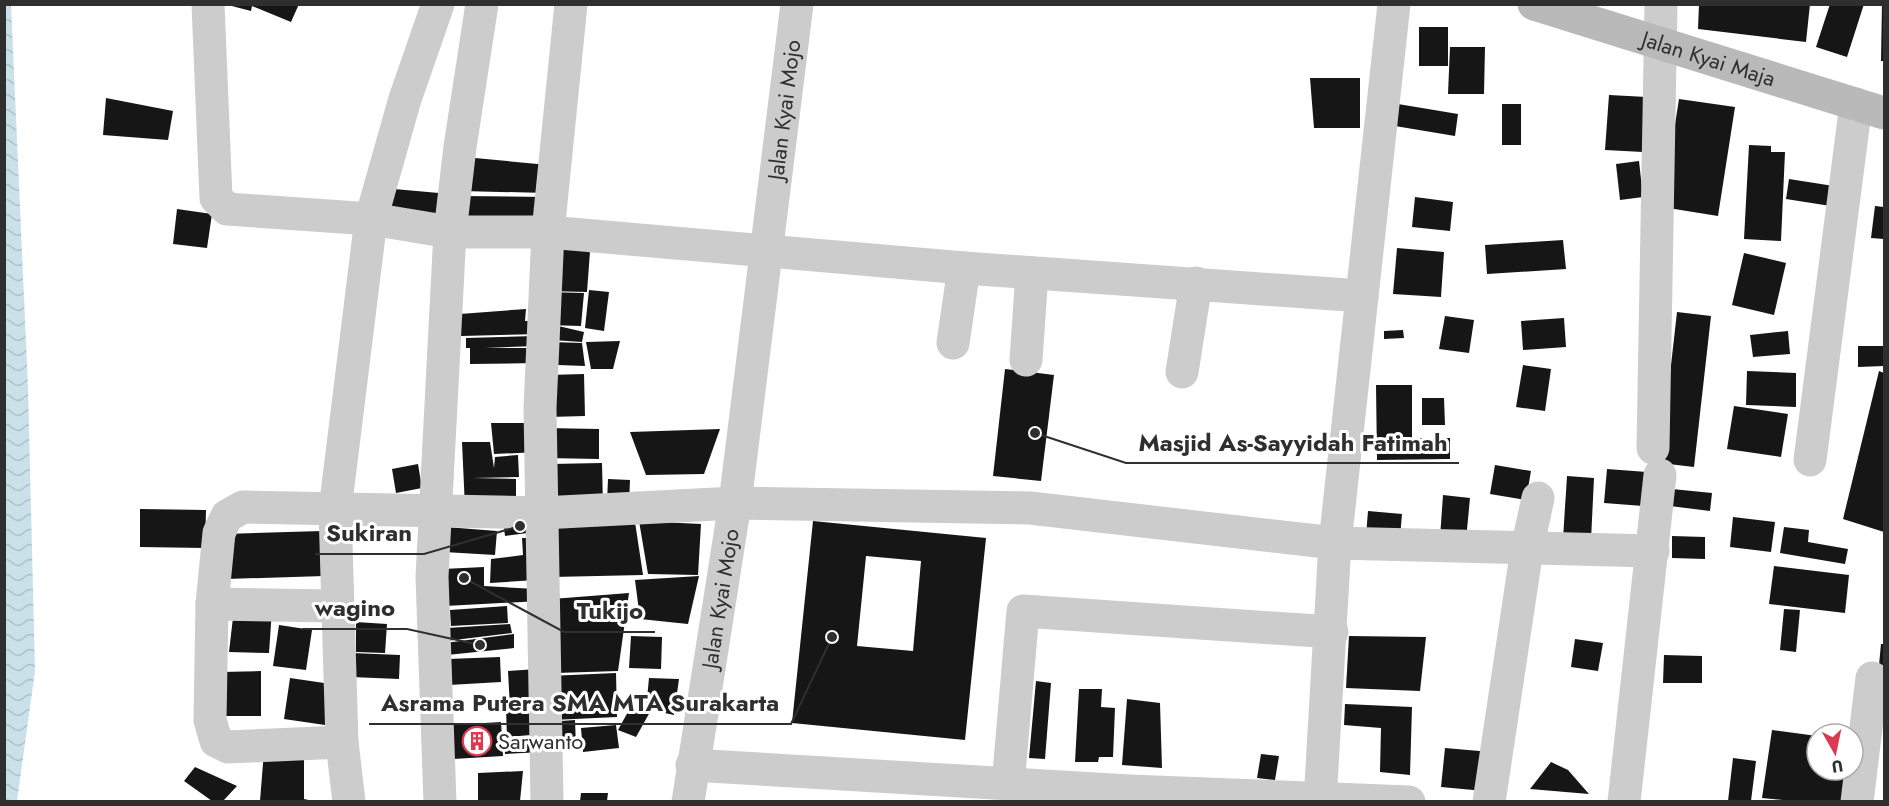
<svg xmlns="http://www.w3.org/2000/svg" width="1889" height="806" font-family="Jost,sans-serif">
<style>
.water{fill:url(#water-waves)}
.building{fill:#161616;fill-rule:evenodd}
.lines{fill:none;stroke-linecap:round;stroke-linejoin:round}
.street{stroke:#ccc;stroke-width:33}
.secondary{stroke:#b9b9b9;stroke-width:33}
.labels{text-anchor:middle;stroke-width:6;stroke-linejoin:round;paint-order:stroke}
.street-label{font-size:22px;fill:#2f2f2f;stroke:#fff}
.poi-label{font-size:22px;fill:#2f2f2f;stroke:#fff;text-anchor:start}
.leader{fill:none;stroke:#2f2f2f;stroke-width:2}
.callout-dot{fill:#2f2f2f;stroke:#fff;stroke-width:2}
.callout-label{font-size:24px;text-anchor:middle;font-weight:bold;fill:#2f2f2f;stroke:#fff;stroke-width:6;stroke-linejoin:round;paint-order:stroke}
</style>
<defs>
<pattern id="water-waves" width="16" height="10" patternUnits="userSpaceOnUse" patternTransform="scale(1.5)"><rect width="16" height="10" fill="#cae1ea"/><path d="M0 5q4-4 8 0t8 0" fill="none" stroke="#aec1c9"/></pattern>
</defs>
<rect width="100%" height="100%" fill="#fff"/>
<polygon class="water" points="11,5 28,387 35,671 17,801 5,802 4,5"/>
<g class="building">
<polygon points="249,4 299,4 291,22 252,6 251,11 228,5"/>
<polygon points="1699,4 1810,4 1806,42 1698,29"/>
<polygon points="1830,4 1864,4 1847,57 1816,47"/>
<polygon points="1882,4 1884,4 1884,61 1881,61"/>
<rect x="1419" y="27" width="29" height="39"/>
<polygon points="1450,47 1485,47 1484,94 1448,94"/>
<polygon points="1310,78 1360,78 1360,128 1314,128"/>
<polygon points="1609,95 1647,97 1643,152 1605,150"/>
<polygon points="106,98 173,111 168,140 103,135"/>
<polygon points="1679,99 1735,107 1718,216 1662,207"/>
<polygon points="1398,104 1458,114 1455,136 1395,126"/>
<rect x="1502" y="104" width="19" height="41"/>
<polygon points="1749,145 1771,146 1771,152 1785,152 1781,241 1744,239"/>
<polygon points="475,158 548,165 547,193 462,191"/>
<polygon points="1639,161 1643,197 1620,200 1616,164"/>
<polygon points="1789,179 1840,187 1837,207 1786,199"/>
<polygon points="383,188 450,194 449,212 389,217"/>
<polygon points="460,196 546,197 545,217 464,222"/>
<polygon points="1415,197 1453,202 1450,231 1412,227"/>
<polygon points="1875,206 1884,207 1884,239 1871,238"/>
<polygon points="177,209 212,214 207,248 173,244"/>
<polygon points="553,237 591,238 587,292 548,291"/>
<polygon points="1563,240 1566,269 1487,274 1485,245"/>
<polygon points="1397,248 1444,252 1441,297 1393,294"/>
<polygon points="1744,253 1786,263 1774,315 1732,305"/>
<polygon points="589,290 609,292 604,331 585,328"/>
<polygon points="548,292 584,293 581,326 547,325"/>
<polygon points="526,309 525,321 540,321 540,334 461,336 460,314"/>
<polygon points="1677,312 1711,316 1694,467 1660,463"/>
<polygon points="1445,316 1474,320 1469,353 1439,349"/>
<polygon points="1564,318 1566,347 1523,350 1521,321"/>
<polygon points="554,325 584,332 582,342 552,340"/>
<polygon points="1403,330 1404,338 1384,339 1384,331"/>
<polygon points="1788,331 1790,354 1753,357 1750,335"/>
<polygon points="536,336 537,346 485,348 538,348 538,363 470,364 470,348 466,348 466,338"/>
<polygon points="620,341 613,369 591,369 586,342"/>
<polygon points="552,342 582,343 585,366 558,365"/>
<polygon points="1858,346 1884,346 1884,366 1858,367"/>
<polygon points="1523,365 1551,369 1545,411 1516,407"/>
<polygon points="1005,369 1054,375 1041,481 993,476"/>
<polygon points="1747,371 1796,373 1796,407 1746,405"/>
<polygon points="1879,371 1884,373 1884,532 1843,519"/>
<polygon points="584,374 585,416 549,417 548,375"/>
<polygon points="1376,385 1412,385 1412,438 1450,438 1450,459 1377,460"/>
<polygon points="1422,398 1444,398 1445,425 1422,425"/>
<polygon points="1734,406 1788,414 1781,457 1727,449"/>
<polygon points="491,423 539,423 539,452 494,454"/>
<polygon points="546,428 599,429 599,459 545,458"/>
<polygon points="720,429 704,474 646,475 630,432"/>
<polygon points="462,442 490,442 494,468 495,457 518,455 519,477 472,478 516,479 516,509 465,508"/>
<polygon points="602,463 603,507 552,508 551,464"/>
<polygon points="418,464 422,488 396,493 392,469"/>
<polygon points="1495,465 1531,471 1526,500 1490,494"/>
<polygon points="1607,469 1647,472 1643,506 1604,503"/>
<polygon points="1567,476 1594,478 1591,540 1563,539"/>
<polygon points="608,479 630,480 629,503 607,502"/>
<polygon points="1672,489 1712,493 1710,511 1670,506"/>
<polygon points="1443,495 1470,498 1466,540 1440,538"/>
<polygon points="140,509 206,510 205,548 140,547"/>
<polygon points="1368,511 1402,514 1400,538 1366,536"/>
<polygon points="1733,517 1775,522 1771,552 1730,547"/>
<polygon points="503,520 536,532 505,536"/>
<polygon points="555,520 635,522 643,575 552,577"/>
<polygon points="639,521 701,524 698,575 648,574"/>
<path d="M813 521 986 538 965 740 792 723ZM866 556 921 561 913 651 857 646Z"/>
<polygon points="446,527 497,531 495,555 444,552"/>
<polygon points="1784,527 1809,530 1808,542 1848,549 1845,564 1780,553"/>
<polygon points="322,531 324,576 226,579 224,534"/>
<polygon points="1672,536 1705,537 1705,559 1672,558"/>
<polygon points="522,538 536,538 536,580 490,583 491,559 523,555"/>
<polygon points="1774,566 1849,575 1845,613 1769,604"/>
<polygon points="484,567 484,586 536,589 540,601 445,606 443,569"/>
<polygon points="699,576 688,624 640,619 635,580"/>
<polygon points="629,593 618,671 556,673 552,599"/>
<polygon points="507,606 508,623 451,626 450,610"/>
<polygon points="234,609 272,610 269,653 229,652"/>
<polygon points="1784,609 1800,610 1796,652 1780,650"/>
<polygon points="356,622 387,624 385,653 356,652"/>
<polygon points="510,624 512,633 446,641 447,628"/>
<polygon points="279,625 312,630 306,670 273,666"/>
<polygon points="514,634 514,648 447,655 445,643"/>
<polygon points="631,636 662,637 661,669 629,668"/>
<polygon points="1349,636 1426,637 1420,691 1346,688"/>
<polygon points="1575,639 1603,643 1598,671 1571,667"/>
<polygon points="1881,644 1884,644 1884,665 1879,665"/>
<polygon points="352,653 400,655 399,679 351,677"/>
<polygon points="1664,655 1702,656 1702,683 1663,683"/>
<polygon points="500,657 501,682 449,685 448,659"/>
<polygon points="537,669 539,706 510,708 508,671"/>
<polygon points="261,671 261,716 221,716 221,672"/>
<polygon points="616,673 617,717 553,720 549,676"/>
<polygon points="290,678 331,684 325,725 284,719"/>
<polygon points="649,678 679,679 674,715 646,709"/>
<polygon points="1036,681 1051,683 1045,759 1029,758"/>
<polygon points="1079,689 1102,689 1101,707 1115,708 1113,757 1099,757 1098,762 1075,762"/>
<polygon points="1127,699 1160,703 1162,768 1122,765"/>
<polygon points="1345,704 1412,707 1410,775 1380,772 1381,728 1344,725"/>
<polygon points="542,707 542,734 507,737 506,709"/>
<polygon points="629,710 650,712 636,737 618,730"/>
<polygon points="575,720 576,747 547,749 546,722"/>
<polygon points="501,722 503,756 453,759 451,725"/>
<polygon points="616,725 619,748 583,752 581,728"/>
<polygon points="1772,730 1817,736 1817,770 1854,770 1850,801 1793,801 1762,798"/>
<polygon points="542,736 543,752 505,754 504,739"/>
<polygon points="1445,748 1491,752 1484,791 1441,787"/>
<polygon points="264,751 304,754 304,799 313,801 260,801"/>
<polygon points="1261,754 1279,756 1275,780 1257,778"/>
<polygon points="1733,758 1756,761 1751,801 1728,801"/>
<polygon points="1551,762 1568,770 1589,794 1530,789"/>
<polygon points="195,767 237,786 223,801 212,801 184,781"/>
<polygon points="523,771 520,801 478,801 478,773"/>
<polygon points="581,793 608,793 607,801 580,801"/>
</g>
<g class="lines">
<g class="street">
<polyline points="208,4 216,198 227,209 371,219 450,232 548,232 964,268 1362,296"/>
<polyline points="953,343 964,268"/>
<polyline points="1026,360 1032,273"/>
<polyline points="1182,372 1196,283"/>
<polyline points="1653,448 1661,4"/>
<polyline points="1810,460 1856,104"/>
<polyline points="212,604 336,606"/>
<polyline points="342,742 228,747 216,741 210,720 212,604 219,533 227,516 243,507 542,513 735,503 1030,508 1335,543 1653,551"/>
<polyline points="692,765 1129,791 1409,802"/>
<polyline points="1008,785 1023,611 1332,632"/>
<polyline points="349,802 342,742 335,510 371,219 405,99 438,4"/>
<polyline points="440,802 432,577 450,232 460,147 482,4"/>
<polyline points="547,802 540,408 548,232 571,4"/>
<path id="s1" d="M688 802 735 503 797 4"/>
<polyline points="1320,802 1335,543 1394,4"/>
<polyline points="1489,802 1527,549 1538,498"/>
<polyline points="1624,802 1660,475"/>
<polyline points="1857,802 1872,678"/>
</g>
<path class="secondary" id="s2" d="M1534 4 1884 113"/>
</g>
<defs>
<g id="building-ring" transform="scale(1.5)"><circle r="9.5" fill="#fff" stroke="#de3952" stroke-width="1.5"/><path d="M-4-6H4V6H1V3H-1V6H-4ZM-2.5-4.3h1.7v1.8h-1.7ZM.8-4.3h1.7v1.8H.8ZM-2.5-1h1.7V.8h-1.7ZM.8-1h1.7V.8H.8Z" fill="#de3952"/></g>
</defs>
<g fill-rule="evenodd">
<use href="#building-ring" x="477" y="741"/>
</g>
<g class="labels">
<g class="street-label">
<text dy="8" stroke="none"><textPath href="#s2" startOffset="183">Jalan Kyai Maja</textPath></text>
<text dy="8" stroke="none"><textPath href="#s1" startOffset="699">Jalan Kyai Mojo</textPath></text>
<text dy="8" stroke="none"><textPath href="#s1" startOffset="206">Jalan Kyai Mojo</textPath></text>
</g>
<g class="poi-label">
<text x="498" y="749">Sarwanto</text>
</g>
</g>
<path class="leader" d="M1035 433L1126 463H1459M520 526L424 554H315M480 645L407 629H302M464 578L564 632H655M832 637L791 724H369"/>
<g class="callout-dot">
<circle cx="1035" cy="433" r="6"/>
<circle cx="520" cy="526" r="6"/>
<circle cx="480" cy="645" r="6"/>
<circle cx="464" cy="578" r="6"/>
<circle cx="832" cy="637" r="6"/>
</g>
<g class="callout-label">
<text x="1293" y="451">Masjid As-Sayyidah Fatimah</text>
<text x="369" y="541">Sukiran</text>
<text x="355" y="616">wagino</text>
<text x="610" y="619">Tukijo</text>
<text x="580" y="711">Asrama Putera SMA MTA Surakarta</text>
</g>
<rect width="1889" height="806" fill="none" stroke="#2f2f2f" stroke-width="12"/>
<g transform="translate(1835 752) rotate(171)"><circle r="28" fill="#ffffff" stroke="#acacac" stroke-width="1.5"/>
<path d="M0-4.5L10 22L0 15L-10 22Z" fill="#de3952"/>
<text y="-9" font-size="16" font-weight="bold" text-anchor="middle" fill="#2f2f2f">U</text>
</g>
</svg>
